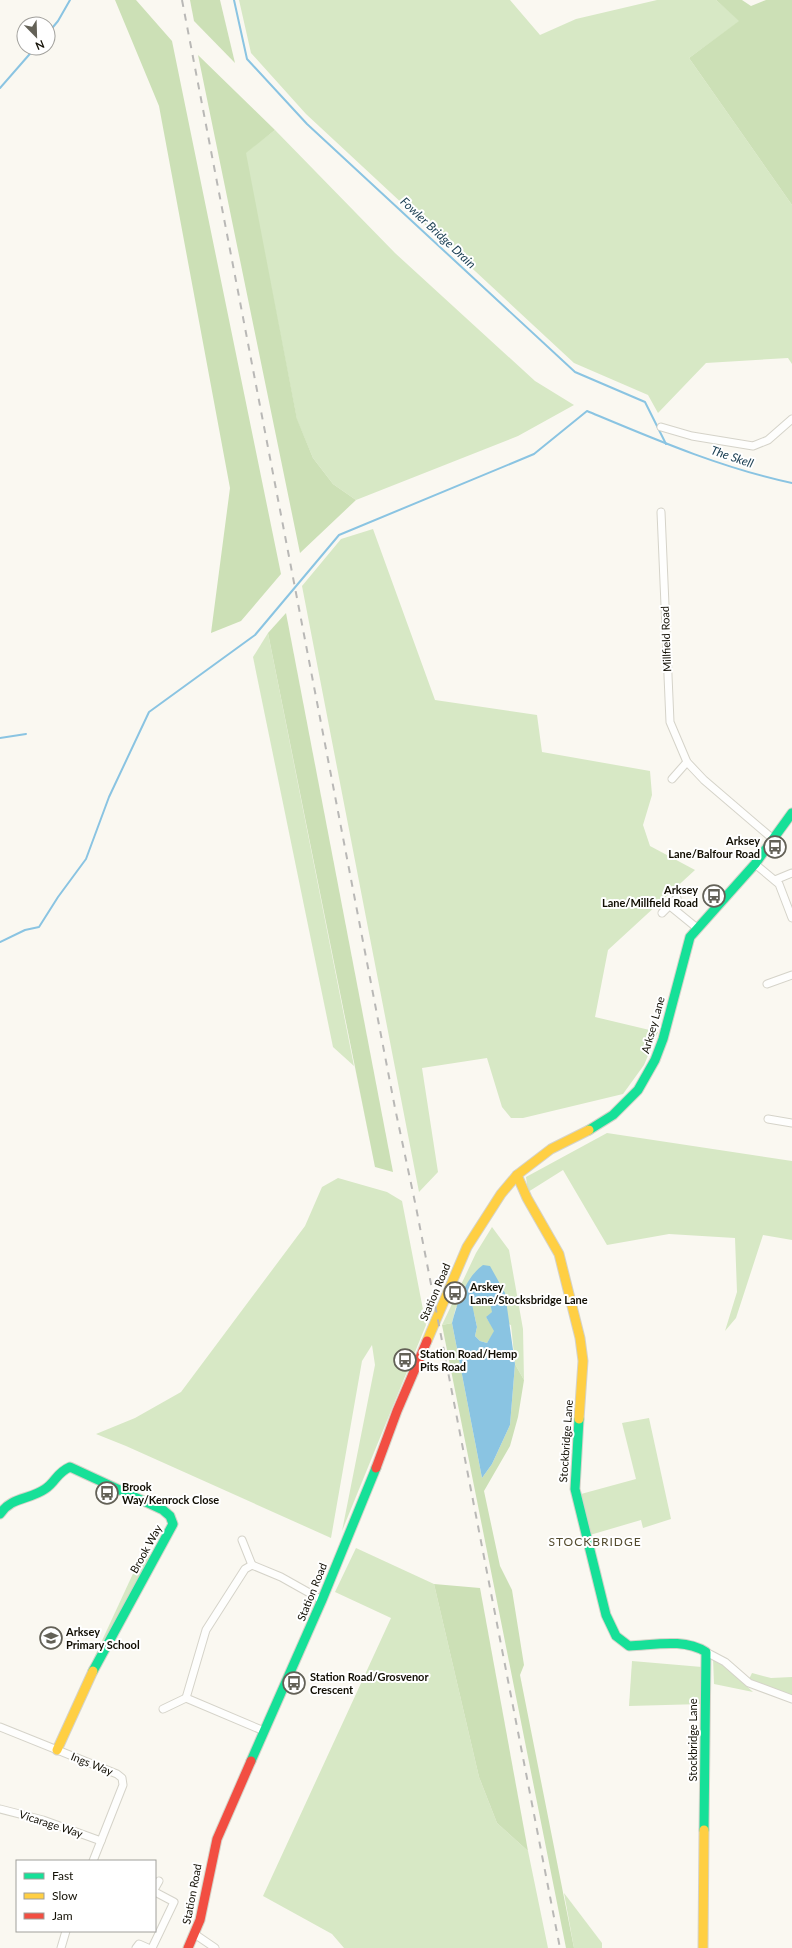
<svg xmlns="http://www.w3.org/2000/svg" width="792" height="1948" font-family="Lato,sans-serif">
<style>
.green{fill:#d7e8c5}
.forest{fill:#cce0b6}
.water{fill:#8ac4e2;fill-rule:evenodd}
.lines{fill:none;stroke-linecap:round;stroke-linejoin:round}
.stream{stroke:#8ac4e2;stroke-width:2}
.street-casing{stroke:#d5d3c9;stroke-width:9}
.fast-casing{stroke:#d5d3c9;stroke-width:11}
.slow-casing{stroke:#d5d3c9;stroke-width:11}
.jam-casing{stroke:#d5d3c9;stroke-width:11}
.street{stroke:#fefefd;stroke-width:7}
.fast{stroke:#16e098;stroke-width:9}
.slow{stroke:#ffcf43;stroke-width:9}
.jam{stroke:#f24e42;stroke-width:9}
.rail{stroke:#b9b8b6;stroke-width:2;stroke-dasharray:7 7;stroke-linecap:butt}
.labels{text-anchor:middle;stroke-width:4;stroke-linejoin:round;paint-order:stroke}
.street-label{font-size:11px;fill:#120f04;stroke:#fff}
.poi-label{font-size:11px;font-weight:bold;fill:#120f04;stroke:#fff;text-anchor:start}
.water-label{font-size:12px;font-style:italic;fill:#193d51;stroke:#fff}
.neighbourhood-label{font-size:12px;letter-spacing:1px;fill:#544c2f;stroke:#fff}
</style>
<rect width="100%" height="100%" fill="#faf8f1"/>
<g class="green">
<polygon points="239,0 510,0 540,35 576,19 657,0 716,0 740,21 689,58 792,205 792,364 788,358 706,363 658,413 648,395 574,363 306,114 251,53"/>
<polygon points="275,130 395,253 535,381 574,405 518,436 356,500 333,484 313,458 297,420 245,153"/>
<polygon points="373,529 435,700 537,715 542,752 650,771 652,795 643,825 650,846 695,870 608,950 595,1017 658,1032 644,1065 623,1094 523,1118 511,1118 502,1107 487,1058 422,1068 438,1172 419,1192 302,586 341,539"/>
<polygon points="268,633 354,1066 333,1047 253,657"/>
<polygon points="607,1133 792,1161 792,1240 763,1235 736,1318 725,1331 737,1292 735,1238 669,1234 607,1245 563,1170 528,1192 526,1177"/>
<polygon points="338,1178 387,1192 402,1201 426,1325 342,1531 375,1365 372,1345 362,1361 331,1538 126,1446 96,1434 135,1418 181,1392 305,1226 322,1187"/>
<polygon points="492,1227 509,1250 523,1329 524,1380 515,1364 511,1325 456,1307 452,1323 442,1325 476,1253"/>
<polygon points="649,1418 671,1519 643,1528 641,1520 590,1535 581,1494 636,1479 622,1423"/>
<polygon points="356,1548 434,1584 479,1777 497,1823 528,1851 548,1948 344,1948 332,1934 263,1896 391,1618 335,1592"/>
<polygon points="143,1552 151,1556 87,1673"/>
<polygon points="713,1658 728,1669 753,1692 714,1684"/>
<polygon points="632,1661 702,1667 702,1704 629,1706"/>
<polygon points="752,1673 771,1678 792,1677 792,1696 749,1679"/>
<polygon points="564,1893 602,1943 602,1948 574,1948"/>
</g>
<g class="forest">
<polygon points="115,0 136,0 172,41 281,574 241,621 211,633 230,488 159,106"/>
<polygon points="190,0 220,0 235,63 194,21"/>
<polygon points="716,0 742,0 751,6 766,0 792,0 792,205 689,58 739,21"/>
<polygon points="198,55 275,130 246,153 297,419 313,458 333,484 356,500 300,553"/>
<polygon points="286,613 393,1172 375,1167 268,633"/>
<polygon points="484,1299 490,1303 492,1312 486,1317 495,1331 487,1343 480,1341 475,1336 477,1327 472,1304 477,1300"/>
<polygon points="452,1323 482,1478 492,1464 510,1425 515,1364 524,1380 518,1417 510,1446 484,1491 500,1566 512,1590 524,1665 520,1675 574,1948 566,1948 442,1325"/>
<polygon points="434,1584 480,1588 528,1851 497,1823 479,1777"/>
</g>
<path class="water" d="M483 1265 490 1266 505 1293 515 1364 510 1425 492 1464 482 1478 452 1323C457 1303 466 1277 483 1265ZM484 1299 490 1303 492 1312 486 1317 494 1331 487 1343 480 1341 475 1336 477 1327 472 1304 477 1300Z"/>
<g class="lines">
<g class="stream">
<polyline points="234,0 247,59 307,124 575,372 645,402 666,444"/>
<polyline points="48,33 58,21 70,0"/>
<polyline points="0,88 35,48"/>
<polyline points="0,738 26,734"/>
<path d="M0 942 25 930 39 927 58 897 86 859 109 797 149 712 255 635 339 535 534 454 587 411C654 439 721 468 792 483"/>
</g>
<g class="street-casing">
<g id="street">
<polyline points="661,427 692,436 753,446 768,440 792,419"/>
<polyline points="661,512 670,722 687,762 704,780 773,839"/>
<polyline points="672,779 687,762"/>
<polyline points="755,864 779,884 792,918"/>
<polyline points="775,880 792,873"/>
<polyline points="670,906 697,928"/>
<polyline points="662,913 677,898"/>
<polyline points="767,984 792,975"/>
<polyline points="768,1119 792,1123"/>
<polyline points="242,1540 252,1565"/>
<polyline points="706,1652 725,1662 749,1683 792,1699"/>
<polyline points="163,1709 186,1698"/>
<polyline points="0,1727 117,1774 122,1778 123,1785 93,1861"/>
<polyline points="264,1731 186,1698 206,1630 245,1569 252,1565 281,1577 322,1600"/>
<polyline points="0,1809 43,1820 101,1841"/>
<polyline points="155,1888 159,1881"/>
<polyline points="196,1935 215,1948"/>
<polyline points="61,1948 66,1931"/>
<polyline points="136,1948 139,1944 148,1948"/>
<polyline points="152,1948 174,1902 155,1892"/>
</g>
</g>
<g class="fast-casing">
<g id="fast">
<polyline points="589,1130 613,1115 638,1090 655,1060 663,1039 690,937 755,864 792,813"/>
<path d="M579 1419 575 1489 606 1615 616 1636 629 1646C655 1645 683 1638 706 1652L704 1830"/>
<path d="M0 1514C11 1497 29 1500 45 1489 56 1482 56 1473 70 1467L163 1510 170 1516 173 1524 93 1671"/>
<polyline points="251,1761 322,1600 376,1468"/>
</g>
</g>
<g class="slow-casing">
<g id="slow">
<polyline points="517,1175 527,1198 559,1254 580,1338 583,1361 579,1419"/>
<polyline points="427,1341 467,1247 501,1194 517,1175 551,1149 589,1130"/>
<polyline points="57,1750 93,1671"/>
<polyline points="703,1948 704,1830"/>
</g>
</g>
<g class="jam-casing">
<g id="jam">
<polyline points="376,1468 397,1411 427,1341"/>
<polyline points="188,1948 200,1920 217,1839 251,1761"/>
</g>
</g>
<use href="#street" class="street"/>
<use href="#fast" class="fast"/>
<use href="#slow" class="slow"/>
<use href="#jam" class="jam"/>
<polyline class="rail" points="182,0 395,1108 416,1207 560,1948"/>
</g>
<defs>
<g id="bus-ring" transform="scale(1.15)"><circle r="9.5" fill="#fff" stroke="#636157" stroke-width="1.5"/><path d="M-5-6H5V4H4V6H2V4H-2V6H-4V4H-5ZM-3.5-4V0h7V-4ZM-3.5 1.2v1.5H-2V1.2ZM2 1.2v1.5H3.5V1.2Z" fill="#636157"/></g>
<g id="school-ring" transform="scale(1.15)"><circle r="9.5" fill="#fff" stroke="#636157" stroke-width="1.5"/><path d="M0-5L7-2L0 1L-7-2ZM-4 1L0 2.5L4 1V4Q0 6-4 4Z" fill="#636157"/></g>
</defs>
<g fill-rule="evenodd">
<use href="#bus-ring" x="775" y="847"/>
<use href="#bus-ring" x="714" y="896"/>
<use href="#bus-ring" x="455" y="1293"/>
<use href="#bus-ring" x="405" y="1360"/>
<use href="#bus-ring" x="107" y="1493"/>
<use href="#school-ring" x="51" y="1638"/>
<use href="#bus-ring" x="294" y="1683"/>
</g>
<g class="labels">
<g class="street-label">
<text transform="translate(666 639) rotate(-92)" y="4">Millfield Road</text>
<text transform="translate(653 1025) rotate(-74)" y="4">Arksey Lane</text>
<text transform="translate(435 1292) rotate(-67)" y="4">Station Road</text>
<text transform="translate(566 1441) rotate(-86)" y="4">Stockbridge Lane</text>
<text transform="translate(146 1549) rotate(-61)" y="4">Brook Way</text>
<text transform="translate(312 1592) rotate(-68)" y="4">Station Road</text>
<text transform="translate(693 1740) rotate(-90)" y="4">Stockbridge Lane</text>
<text transform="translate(92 1764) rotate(22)" y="4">Ings Way</text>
<text transform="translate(51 1824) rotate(18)" y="4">Vicarage Way</text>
<text transform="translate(192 1894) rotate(-79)" y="4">Station Road</text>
</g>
<g class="poi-label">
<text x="760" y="845" text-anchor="end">Arksey<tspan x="760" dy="13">Lane/Balfour Road</tspan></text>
<text x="698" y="894" text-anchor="end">Arksey<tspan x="698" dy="13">Lane/Millfield Road</tspan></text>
<text x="470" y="1291">Arskey<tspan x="470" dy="13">Lane/Stocksbridge Lane</tspan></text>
<text x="420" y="1358">Station Road/Hemp<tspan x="420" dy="13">Pits Road</tspan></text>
<text x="122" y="1491">Brook<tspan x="122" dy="13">Way/Kenrock Close</tspan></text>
<text x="66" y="1636">Arksey<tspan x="66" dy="13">Primary School</tspan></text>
<text x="310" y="1681">Station Road/Grosvenor<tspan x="310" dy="13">Crescent</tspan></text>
</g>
<g class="water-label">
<text transform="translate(438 233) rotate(43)" y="4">Fowler Bridge Drain</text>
<text transform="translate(732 457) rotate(19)" y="4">The Skell</text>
</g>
<g class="neighbourhood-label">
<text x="595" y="1546">STOCKBRIDGE</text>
</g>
</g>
<rect x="16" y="1860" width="140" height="72" fill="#ffffff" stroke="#a09f9b"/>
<rect x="24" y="1873" width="20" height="6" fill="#16e098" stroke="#a09f9b"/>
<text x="52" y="1880" font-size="12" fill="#120f04">Fast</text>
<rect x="24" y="1893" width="20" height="6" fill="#ffcf43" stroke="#a09f9b"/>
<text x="52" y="1900" font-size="12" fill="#120f04">Slow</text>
<rect x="24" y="1913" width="20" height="6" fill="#f24e42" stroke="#a09f9b"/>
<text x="52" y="1920" font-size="12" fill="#120f04">Jam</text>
<g transform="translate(36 36) rotate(157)"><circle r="19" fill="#ffffff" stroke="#a09f9b"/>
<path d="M0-3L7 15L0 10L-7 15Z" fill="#636157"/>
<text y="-6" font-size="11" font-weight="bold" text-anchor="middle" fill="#120f04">N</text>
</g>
</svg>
